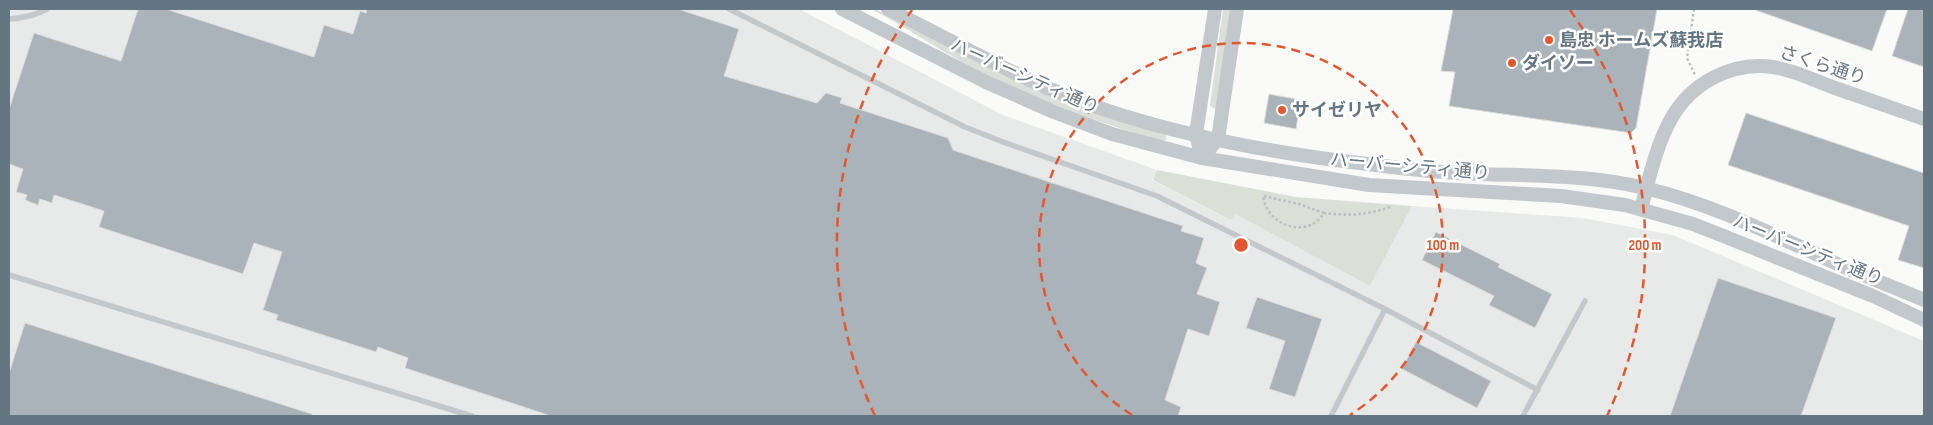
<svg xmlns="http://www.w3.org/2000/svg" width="1933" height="425" font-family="'Sofia Sans Condensed','Noto Sans JP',sans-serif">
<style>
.built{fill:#e8e9e9}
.green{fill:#dadfd7}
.building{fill:#aab3b9;stroke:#dcdcda}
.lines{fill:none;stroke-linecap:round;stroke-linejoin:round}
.path{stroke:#bbbfc2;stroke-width:2.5;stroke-dasharray:2.5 2.5;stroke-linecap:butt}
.service{stroke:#c3c8cc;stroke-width:5.5}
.tertiary{stroke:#c3c8cc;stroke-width:14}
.ring{fill:none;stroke:#e4572e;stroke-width:2.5;stroke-dasharray:9 6}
.poi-dot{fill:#e4572e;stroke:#fff;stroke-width:2}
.labels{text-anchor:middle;stroke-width:5;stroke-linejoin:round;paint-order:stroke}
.poi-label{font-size:18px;font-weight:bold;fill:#657683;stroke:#fff;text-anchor:start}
.street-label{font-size:18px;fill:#657683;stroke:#fff}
.centre{fill:#e4572e;stroke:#fff;stroke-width:2.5}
.ring-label{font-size:15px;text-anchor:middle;font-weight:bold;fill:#e4572e;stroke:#fff;stroke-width:5;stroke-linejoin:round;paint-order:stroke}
</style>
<rect width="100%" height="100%" fill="#fafaf8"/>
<polygon class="built" points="9,9 799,9 1003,115 1157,170 1152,180 1231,220 1235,214 1370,286 1412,206 1583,218 1673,235 1924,341 1924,416 9,416"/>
<g class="green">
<path d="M871 9H875L987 66 1165 134 1167 139 1162 142C1092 120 1021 95 957 59 928 43 901 24 871 9Z"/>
<polygon points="1223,9 1231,9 1217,108 1215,109 1210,105"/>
<polygon points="1157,170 1296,197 1412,206 1370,286 1235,214 1231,220 1153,180"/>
</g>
<g class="building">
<polygon points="138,9 166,9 314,57 324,25 353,34 360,11 366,13 367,9 678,9 739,29 724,76 817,103 826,93 842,98 840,103 948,138 953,150 1183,226 1181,231 1204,238 1196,263 1207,268 1197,294 1220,302 1209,336 1188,329 1165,400 1181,407 1178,416 551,416 405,368 408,358 378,347 376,352 276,320 278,315 263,310 282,252 254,243 243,274 99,227 104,211 54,195 52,203 40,199 38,205 25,200 27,195 16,192 23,169 9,164 9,109 34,33 121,61"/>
<polygon points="1453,9 1657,9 1636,128 1631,133 1449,106 1455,72 1441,71"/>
<polygon points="1755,9 1887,9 1872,51 1755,10"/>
<polygon points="1908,9 1924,9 1924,67 1892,56"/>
<polygon points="1269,94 1301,100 1296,129 1264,123"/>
<polygon points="1746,113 1924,173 1924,268 1898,260 1909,226 1728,165"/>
<polygon points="1436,232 1500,264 1498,267 1552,294 1535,328 1489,305 1494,296 1422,260"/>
<polygon points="1718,278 1836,318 1801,416 1670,416"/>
<polygon points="1257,297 1322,319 1295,397 1269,389 1285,341 1246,328"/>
<polygon points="25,323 312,414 312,416 9,416 9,373"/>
<polygon points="1416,342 1491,381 1477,408 1402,369"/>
</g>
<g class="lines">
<g class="path">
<polyline points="1694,9 1687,58 1695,75"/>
<path d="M1324 213 1299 204 1263 196C1267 226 1307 240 1324 213 1347 216 1368 215 1390 207"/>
</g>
<g class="service">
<polyline points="729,9 965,127 1003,142 1157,196 1385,309 1538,390"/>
<path d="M9 19C23 18 35 16 47 9"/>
<polyline points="9,275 472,416"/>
<polyline points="1331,416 1385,309"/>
<polyline points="1523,416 1585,301"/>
</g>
<g class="tertiary">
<polyline points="842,9 986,82 1054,112 1112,134 1202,158 1369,185 1561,196 1625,205 1693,224 1726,237 1873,296 1924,320"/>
<path d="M888 9C951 40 1014 76 1080 101 1172 135 1271 153 1368 164 1406 169 1445 173 1482 174 1539 176 1589 175 1645 188 1712 204 1772 234 1833 262 1863 276 1894 287 1924 300"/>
<polyline points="1202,158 1218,139 1237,9"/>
<polyline points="1202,158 1196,134 1215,9"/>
<path d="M1641 209C1649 179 1656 146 1671 119 1691 83 1732 61 1773 67 1795 70 1817 82 1838 89 1867 99 1896 109 1924 119"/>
</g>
</g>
<g class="ring">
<path d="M1132 415A202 202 0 1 1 1350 415"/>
<path d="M875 416A404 404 0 0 1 912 10M1570 10A404 404 0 0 1 1607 416"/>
</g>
<g class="poi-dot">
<circle cx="1549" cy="40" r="5"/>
<circle cx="1512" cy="63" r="5"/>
<circle cx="1282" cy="110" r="5"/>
</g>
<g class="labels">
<g class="poi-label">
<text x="1559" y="46">島忠 ホームズ蘇我店</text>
<text x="1522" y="69">ダイソー</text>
<text x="1292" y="116">サイゼリヤ</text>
</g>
<g class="street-label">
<text transform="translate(1823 65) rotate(18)" y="6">さくら通り</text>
<text transform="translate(1025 76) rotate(24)" y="6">ハーバーシティ通り</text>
<text transform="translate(1410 166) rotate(5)" y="6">ハーバーシティ通り</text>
<text transform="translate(1808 250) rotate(22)" y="6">ハーバーシティ通り</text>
</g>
</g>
<circle cx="1241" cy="245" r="8" class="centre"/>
<g class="ring-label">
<text x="1443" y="250">100 m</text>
<text x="1645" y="250">200 m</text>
</g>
<rect width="1933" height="425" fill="none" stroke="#657683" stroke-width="20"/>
</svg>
